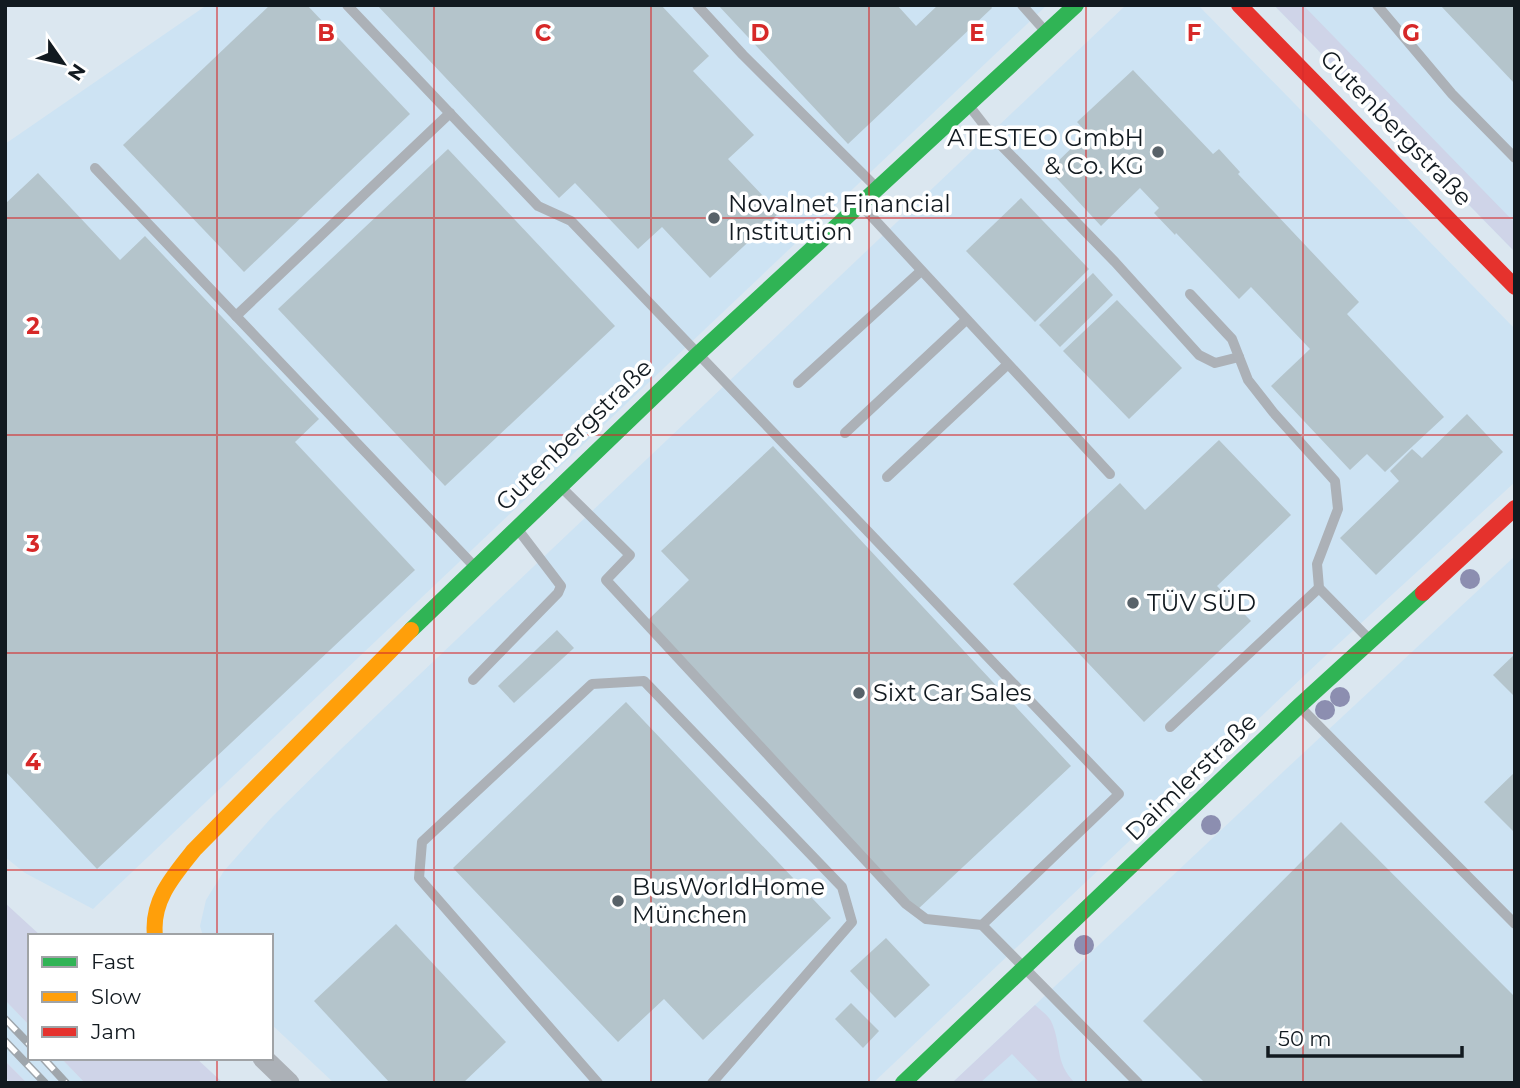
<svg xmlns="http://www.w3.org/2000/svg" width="1520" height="1088" font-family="Montserrat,sans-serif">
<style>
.built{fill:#cde3f3}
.green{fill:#cfd4e8}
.building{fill:#b4c4cb}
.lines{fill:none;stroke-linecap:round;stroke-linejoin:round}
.lane{stroke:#acb1b7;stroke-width:10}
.street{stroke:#acb1b7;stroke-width:21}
.fast{stroke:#30b455;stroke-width:16}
.slow{stroke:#ff9f0a;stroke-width:16}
.jam{stroke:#e5322d;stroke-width:16}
.rail-casing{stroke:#9fa6ac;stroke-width:8}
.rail{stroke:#fff;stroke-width:5;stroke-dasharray:16;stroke-linecap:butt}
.tree{fill:#8c8eb0}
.grid{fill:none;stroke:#d62828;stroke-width:2;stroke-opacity:0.55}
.poi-dot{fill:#586269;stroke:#fff;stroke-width:2.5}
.labels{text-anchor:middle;stroke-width:7;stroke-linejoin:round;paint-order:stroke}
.street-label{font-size:24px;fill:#121a20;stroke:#fff}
.poi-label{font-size:24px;fill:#121a20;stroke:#fff;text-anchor:start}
.grid-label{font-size:23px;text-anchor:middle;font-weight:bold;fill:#d62828;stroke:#fff;stroke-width:7;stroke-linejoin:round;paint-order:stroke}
</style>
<rect width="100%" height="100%" fill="#dbe7f0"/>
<g class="built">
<polygon points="207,5 1047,5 93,909 25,873 5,857 5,144"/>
<polygon points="1126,5 1198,5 1515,329 1515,482 1323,658 873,1083 334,1083 271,1024 271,936 203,936 200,926 206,900 224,871 272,817 340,750"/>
<polygon points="1274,5 1515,5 1515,252"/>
<polygon points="1515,556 1515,1083 952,1083 1284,771"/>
<polygon points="5,1000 30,1026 30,1058 61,1058 85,1083 27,1083 5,1061"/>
</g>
<g class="green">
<polygon points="1274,5 1303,5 1515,223 1515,252"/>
<polygon points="5,903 41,936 30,936 30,1026 5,1000"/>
<path d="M1035 1005C1040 1010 1048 1015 1051 1021 1062 1044 1054 1062 1075 1083H1040L1012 1054 980 1083H952Z"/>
<polygon points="61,1058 196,1058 223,1083 85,1083"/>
<polygon points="5,1061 27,1083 11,1083 5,1077"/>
</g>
<g class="building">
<polygon points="270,5 307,5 410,114 244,272 123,145"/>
<polygon points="377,5 661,5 709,56 693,71 754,135 728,159 779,213 710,278 662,227 638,249 575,183 559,198"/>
<polygon points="718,5 897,5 916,26 938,5 990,5 992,8 848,144"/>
<polygon points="1440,5 1515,5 1515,84"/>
<polygon points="1133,70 1213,154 1219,149 1240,172 1238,174 1359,302 1347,314 1444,417 1385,472 1367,454 1350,470 1271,386 1310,349 1251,287 1239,299 1176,233 1175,235 1154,213 1159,208 1140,188 1101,226 1049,170 1087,133 1077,122"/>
<polygon points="448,149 615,326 445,486 278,309"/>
<polygon points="38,173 120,260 145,236 319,419 295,442 415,570 97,869 5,771 5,204"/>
<polygon points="1021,198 1089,269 1035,322 966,251"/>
<polygon points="1093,273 1113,295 1060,347 1039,325"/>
<polygon points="1117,300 1182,368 1129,419 1063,351"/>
<polygon points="1467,414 1503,452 1376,575 1340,538 1399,481 1390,471 1412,449 1422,458"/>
<polygon points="1219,440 1291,515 1217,586 1251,621 1144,722 1013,584 1120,483 1145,510"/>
<polygon points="773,446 1071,766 917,910 648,620 689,580 661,551"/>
<polygon points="557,630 574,648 514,703 498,686"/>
<polygon points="1515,654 1515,697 1493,675"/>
<polygon points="626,702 831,918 703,1040 664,999 618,1042 453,868"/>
<polygon points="1515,772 1515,833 1484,802"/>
<polygon points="1341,822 1515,997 1515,1083 1205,1083 1143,1021"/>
<polygon points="396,924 506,1042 463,1083 390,1083 314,1001"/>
<polygon points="886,938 930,985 895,1018 850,971"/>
<polygon points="851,1003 879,1031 863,1048 835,1019"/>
</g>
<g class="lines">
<g class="lane">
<polyline points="347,5 538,206 571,221 1119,794 982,925"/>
<polyline points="697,5 743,55 877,188"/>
<polyline points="1022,5 1046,32"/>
<polyline points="1377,5 1452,94 1515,158"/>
<polyline points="970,107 995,139 1115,262 1199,355 1215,363 1239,357"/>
<polyline points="95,168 474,566"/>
<polyline points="862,206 1110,474"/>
<polyline points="1190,294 1232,339 1248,380 1273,412 1335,481 1338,509 1317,564 1319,588 1369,639"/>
<polyline points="236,316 450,113"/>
<polyline points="798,383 921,271"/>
<polyline points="845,433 966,320"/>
<polyline points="887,477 1007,365"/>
<polyline points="560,486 630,555 606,580 906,904 926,919 982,925 1138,1083"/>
<polyline points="473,680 558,593 561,586 516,527"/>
<polyline points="1299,706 1515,924"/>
<polyline points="1170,727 1319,588"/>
<polyline points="598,1083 419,878 422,842 592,684 644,681 842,887 852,922 712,1083"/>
</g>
<polyline class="street" points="263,1058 289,1083"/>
<g class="fast">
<polyline points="411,630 697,355 1076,5"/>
<polyline points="903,1083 1299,706 1423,593"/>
</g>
<path class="slow" d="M155 936C151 901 173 876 194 850L411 630"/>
<g class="jam">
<polyline points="1239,5 1515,287"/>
<polyline points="1423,593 1515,508"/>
</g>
<g class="rail-casing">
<g id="rail">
<polyline points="5,1019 30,1045"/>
<polyline points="5,1041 45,1083"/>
<polyline points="43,1058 66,1083"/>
</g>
</g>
<use href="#rail" class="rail"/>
</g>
<g class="tree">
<circle cx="1470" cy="579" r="10"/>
<circle cx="1340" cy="697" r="10"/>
<circle cx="1325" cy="710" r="10"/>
<circle cx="1211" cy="825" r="10"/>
<circle cx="1084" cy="945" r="10"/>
</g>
<path class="grid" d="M217 5V936M434 5V1083M651 5V1083M869 5V1083M1086 5V1083M1303 5V1083M5 218H1515M5 435H1515M5 653H1515M5 870H1515M217 1058V1083"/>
<g class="poi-dot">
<circle cx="1158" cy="152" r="7"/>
<circle cx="714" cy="218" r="7"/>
<circle cx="1133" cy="603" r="7"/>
<circle cx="859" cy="693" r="7"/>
<circle cx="618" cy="901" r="7"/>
</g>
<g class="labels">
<g class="street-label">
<text transform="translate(1396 128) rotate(46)" y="8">Gutenbergstraße</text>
<text transform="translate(574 435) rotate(-44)" y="8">Gutenbergstraße</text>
<text transform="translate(1191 777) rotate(-44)" y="8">Daimlerstraße</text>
</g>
<g class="poi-label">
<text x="1144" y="146" text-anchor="end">ATESTEO GmbH<tspan x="1144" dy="28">&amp; Co. KG</tspan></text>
<text x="728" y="212">Novalnet Financial<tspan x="728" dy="28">Institution</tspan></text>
<text x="1147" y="611">TÜV SÜD</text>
<text x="873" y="701">Sixt Car Sales</text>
<text x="632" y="895">BusWorldHome<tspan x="632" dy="28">München</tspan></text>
</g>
</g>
<g class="grid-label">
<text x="326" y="41">B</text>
<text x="543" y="41">C</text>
<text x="760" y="41">D</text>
<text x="977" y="41">E</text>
<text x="1194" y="41">F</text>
<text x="1411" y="41">G</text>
<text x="33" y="334">2</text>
<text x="33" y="552">3</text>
<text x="33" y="770">4</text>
</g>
<rect width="1520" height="1088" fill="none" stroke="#121a20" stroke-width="14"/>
<rect x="28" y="934" width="245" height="126" fill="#ffffff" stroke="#a0a3a6" stroke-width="2"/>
<rect x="42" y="957" width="35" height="10" fill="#30b455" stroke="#a0a3a6" stroke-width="2"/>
<text x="91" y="969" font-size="21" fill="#121a20">Fast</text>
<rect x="42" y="992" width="35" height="10" fill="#ff9f0a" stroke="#a0a3a6" stroke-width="2"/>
<text x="91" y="1004" font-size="21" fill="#121a20">Slow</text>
<rect x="42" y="1027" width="35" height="10" fill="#e5322d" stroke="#a0a3a6" stroke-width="2"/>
<text x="91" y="1039" font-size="21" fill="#121a20">Jam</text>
<g transform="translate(63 63) rotate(124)" stroke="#ffffff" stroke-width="5" paint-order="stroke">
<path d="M0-5L12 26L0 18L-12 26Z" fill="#121a20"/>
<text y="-10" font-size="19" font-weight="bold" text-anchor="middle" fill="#121a20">N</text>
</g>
<path d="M1268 1046v10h194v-10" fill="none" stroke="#121a20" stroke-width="3.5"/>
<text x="1278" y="1046" font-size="21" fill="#121a20" stroke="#ffffff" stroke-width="5" paint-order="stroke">50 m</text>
</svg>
